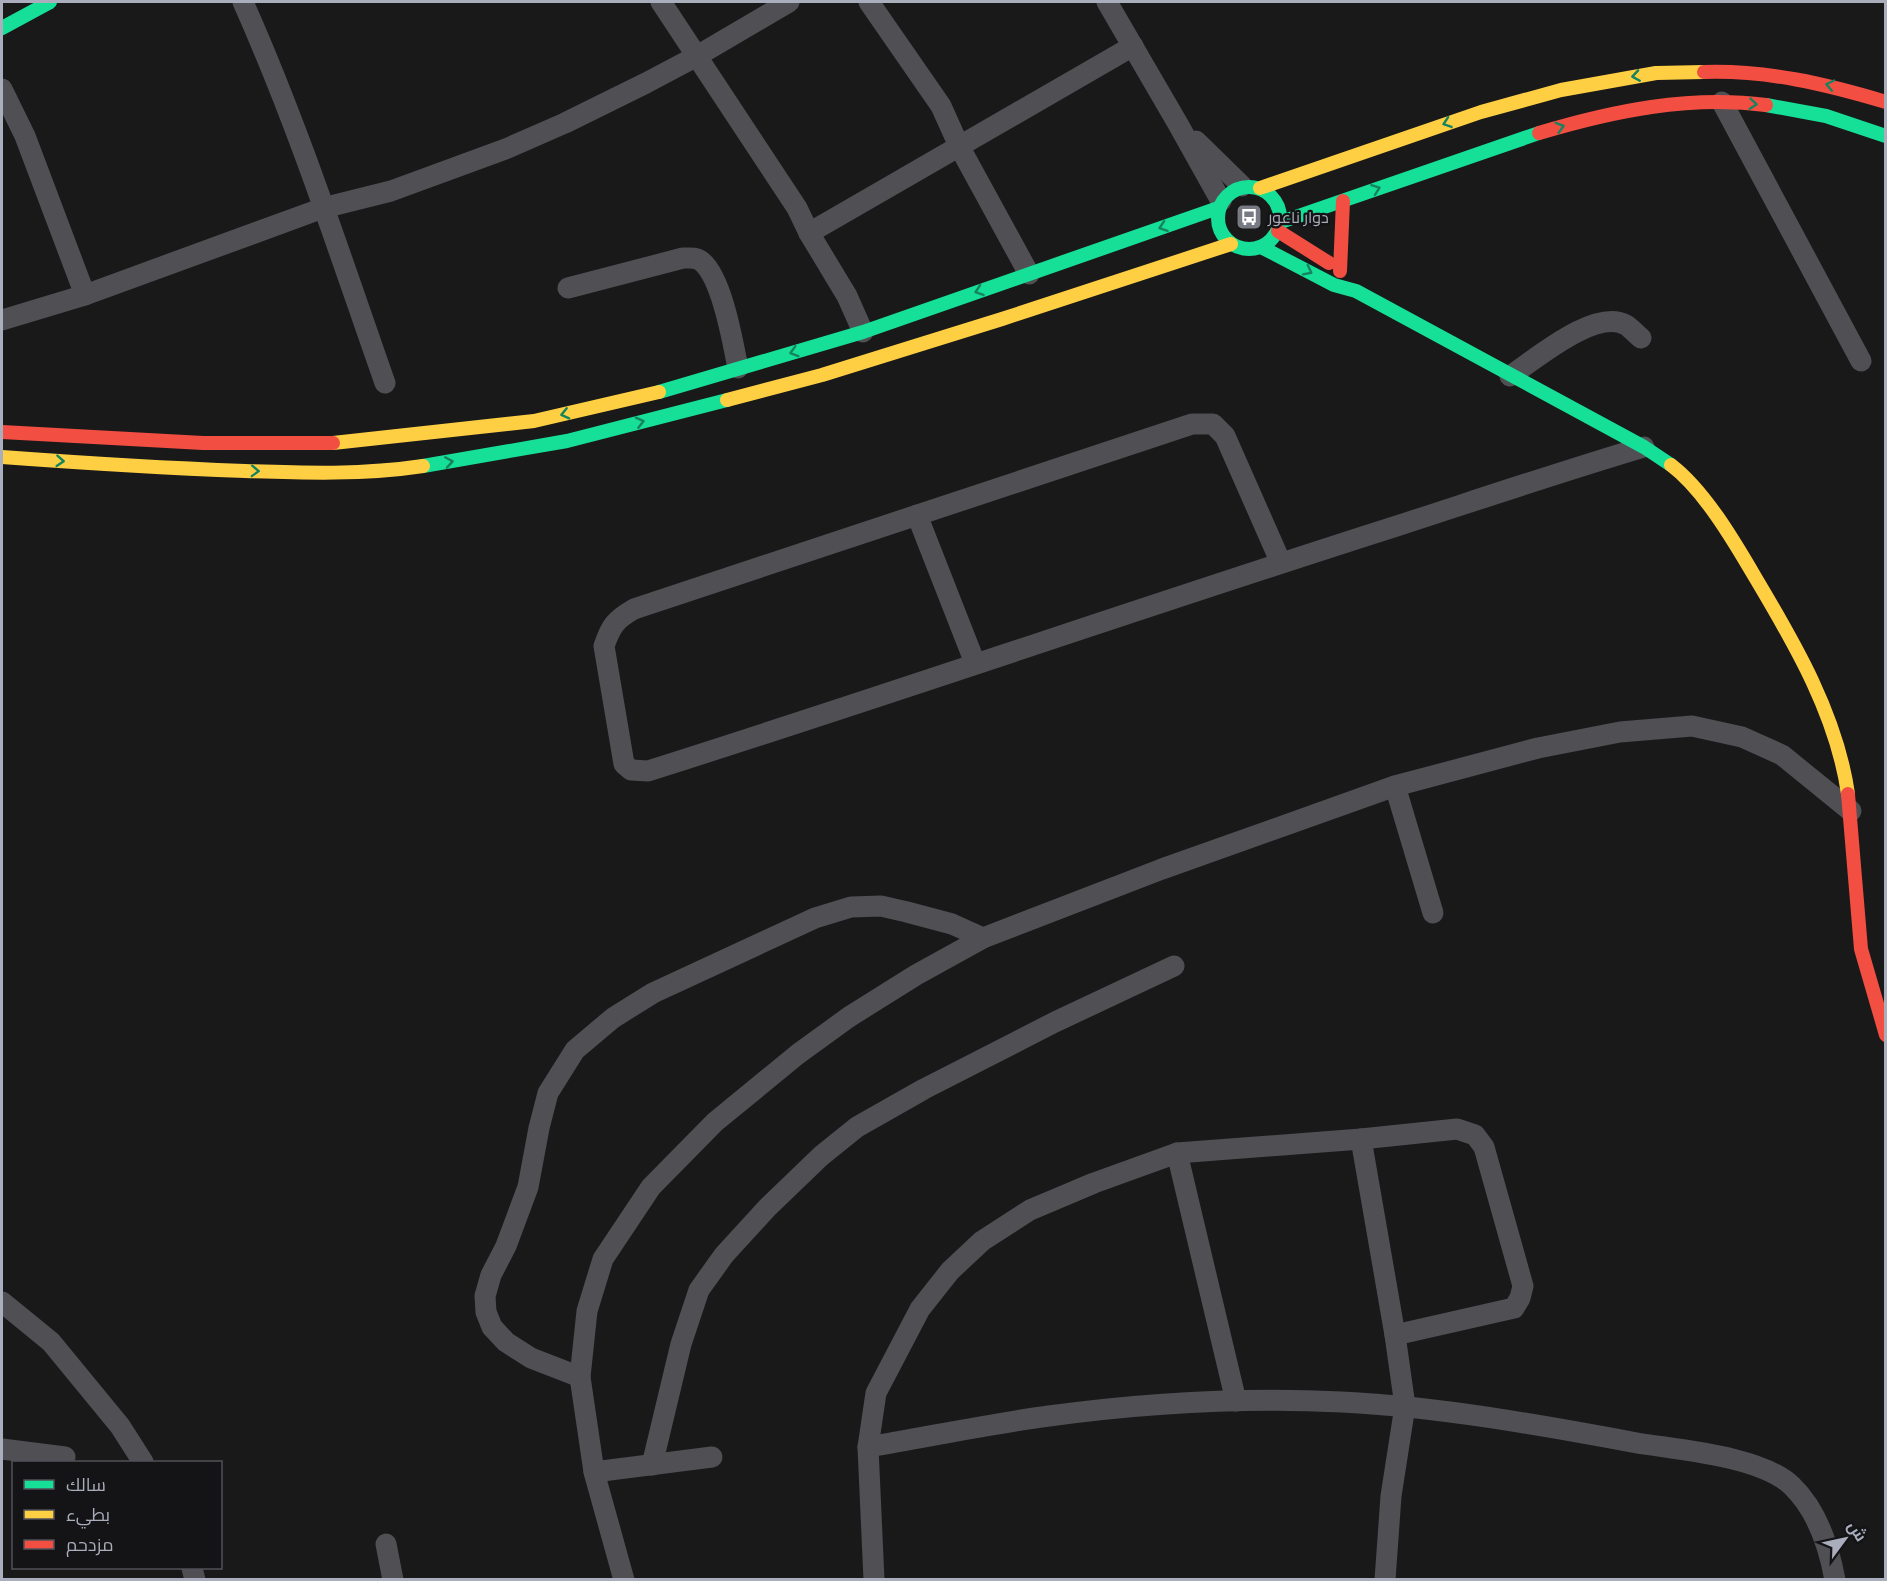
<svg xmlns="http://www.w3.org/2000/svg" width="1887" height="1581" font-family="'Fira Sans Condensed',Cairo,sans-serif">
<style>
.lines{fill:none;stroke-linecap:round;stroke-linejoin:round}
.street{stroke:#4f4f54;stroke-width:21}
.fast{stroke:#16e098;stroke-width:14}
.slow{stroke:#ffcf43;stroke-width:14}
.jam{stroke:#f24e42;stroke-width:14}
.oneway{stroke:#15845e}
.labels{text-anchor:middle;stroke-width:4.5;stroke-linejoin:round;paint-order:stroke}
.poi-label{font-size:16px;fill:#aaadbb;stroke:#141316;text-anchor:start}
</style>
<rect width="100%" height="100%" fill="#19191a"/>
<g class="lines">
<g class="street">
<path d="M243 2C298 125 340 255 385 383"/>
<polyline points="661,2 797,208 809,233 847,296 863,332"/>
<polyline points="869,2 941,106 959,146 1029,274"/>
<polyline points="1107,2 1178,124 1221,201"/>
<polyline points="2,89 25,136 85,295"/>
<polyline points="1722,102 1861,361"/>
<polyline points="1196,141 1242,186"/>
<polyline points="809,233 1133,46"/>
<path d="M568 288 683 258C689 258 696 257 701 261 722 277 733 343 738 368"/>
<polyline points="2,320 85,295 323,208 391,191 508,148 565,123 646,83 697,56 789,2"/>
<path d="M1510 376C1536 359 1595 308 1626 325 1631 328 1636 334 1641 338"/>
<polyline points="917,515 975,663"/>
<path d="M1281 563 1225 436 1213 424H1192L634 609C615 620 611 626 604 646L624 764 631 770 648 771C901 691 1151 604 1403 524 1483 498 1563 471 1644 447"/>
<polyline points="1395,786 1433,913"/>
<polyline points="1361,1139 1457,1129 1475,1135 1484,1147 1523,1286 1520,1298 1514,1308 1395,1335"/>
<polyline points="1177,1153 1236,1401"/>
<polyline points="2,1302 51,1342 120,1426 143,1462"/>
<polyline points="580,1377 531,1358 506,1342 492,1327 486,1312 485,1296 491,1275 506,1246 528,1187 539,1128 548,1093 575,1050 613,1018 653,993 815,918 851,907 881,906 907,912 952,924 983,938"/>
<path d="M868 1447C928 1437 988 1424 1049 1416 1145 1403 1245 1397 1342 1402 1441 1407 1540 1425 1637 1443 1679 1450 1761 1456 1792 1486 1817 1510 1829 1547 1835 1580"/>
<polyline points="2,1449 65,1457"/>
<polyline points="652,1465 681,1344 699,1290 724,1255 767,1208 821,1156 857,1127 924,1089 1055,1022 1174,966"/>
<polyline points="594,1472 712,1457"/>
<polyline points="386,1544 393,1580"/>
<polyline points="192,1568 195,1580"/>
<polyline points="624,1580 594,1472 580,1377 587,1311 603,1259 651,1187 715,1122 798,1054 849,1017 916,975 983,938 1162,869 1395,786 1538,748 1620,732 1692,726 1742,737 1782,755 1851,811"/>
<polyline points="874,1580 868,1447 876,1393 920,1309 950,1271 982,1241 1030,1210 1094,1183 1177,1153 1361,1139 1395,1335 1405,1406 1391,1496 1385,1580"/>
</g>
<g class="fast">
<polyline points="2,28 50,2"/>
<polyline points="1766,105 1826,116 1886,136"/>
<circle cx="1249" cy="218" r="31"/>
<polyline points="1281,222 1539,133"/>
<polyline points="1261,247 1334,285 1356,291 1644,447 1671,465"/>
<polyline points="659,392 863,332 1218,208"/>
<polyline points="423,466 567,441 727,400"/>
</g>
<g class="slow">
<polyline points="1260,188 1481,112 1561,90 1656,73 1704,72"/>
<polyline points="727,400 822,375 1002,319 1231,244"/>
<polyline points="333,443 534,421 659,392"/>
<path d="M2 457C83 463 164 468 245 471 304 473 364 475 423 466"/>
<path d="M1671 465C1704 490 1734 541 1755 577 1795 644 1837 716 1848 794"/>
</g>
<g class="jam">
<path d="M1704 72C1767 70 1826 84 1886 102"/>
<path d="M1539 133C1613 111 1689 95 1766 105"/>
<polyline points="1278,231 1329,263"/>
<polyline points="1340,271 1343,201"/>
<polyline points="2,432 203,443 333,443"/>
<polyline points="1848,794 1861,949 1886,1035"/>
</g>
</g>
<defs><path id="oneway-chevron" d="M-2-3.5L2.5 0L-2 3.5" fill="none" stroke-width="1.6" stroke-linecap="round" stroke-linejoin="round" transform="scale(1.5)"/></defs>
<g class="oneway">
<use href="#oneway-chevron" transform="translate(1636 76) rotate(171)"/>
<use href="#oneway-chevron" transform="translate(1830 85) rotate(-168)"/>
<use href="#oneway-chevron" transform="translate(1753 104) rotate(5)"/>
<use href="#oneway-chevron" transform="translate(1447 123) rotate(161)"/>
<use href="#oneway-chevron" transform="translate(1560 127) rotate(-16)"/>
<use href="#oneway-chevron" transform="translate(1376 189) rotate(-20)"/>
<use href="#oneway-chevron" transform="translate(1163 227) rotate(161)"/>
<use href="#oneway-chevron" transform="translate(1308 271) rotate(27)"/>
<use href="#oneway-chevron" transform="translate(979 291) rotate(161)"/>
<use href="#oneway-chevron" transform="translate(794 352) rotate(164)"/>
<use href="#oneway-chevron" transform="translate(565 414) rotate(167)"/>
<use href="#oneway-chevron" transform="translate(640 422) rotate(-14)"/>
<use href="#oneway-chevron" transform="translate(60 461) rotate(4)"/>
<use href="#oneway-chevron" transform="translate(449 462) rotate(-9)"/>
<use href="#oneway-chevron" transform="translate(255 471) rotate(2)"/>
</g>
<defs>
<g id="bus-square" transform="scale(1.35)"><rect x="-9" y="-9" width="18" height="18" rx="4" fill="#777983" stroke="#141316"/><path d="M-5-6H5V4H4V6H2V4H-2V6H-4V4H-5ZM-3.5-4V0h7V-4ZM-3.5 1.2v1.5H-2V1.2ZM2 1.2v1.5H3.5V1.2Z" fill="#fff"/></g>
</defs>
<g fill-rule="evenodd">
<use href="#bus-square" x="1249" y="217"/>
</g>
<g class="labels">
<g class="poi-label">
<text x="1268" y="223">دوار ناعور</text>
</g>
</g>
<rect width="1887" height="1581" fill="none" stroke="#aaadbb" stroke-width="6"/>
<rect x="12" y="1461" width="210" height="108" fill="#141316" stroke="#505158" stroke-width="1.5"/>
<rect x="24" y="1480" width="30" height="9" fill="#16e098" stroke="#505158" stroke-width="1.5"/>
<text x="66" y="1491" font-size="18" fill="#aaadbb">سالك</text>
<rect x="24" y="1510" width="30" height="9" fill="#ffcf43" stroke="#505158" stroke-width="1.5"/>
<text x="66" y="1521" font-size="18" fill="#aaadbb">بطيء</text>
<rect x="24" y="1540" width="30" height="9" fill="#f24e42" stroke="#505158" stroke-width="1.5"/>
<text x="66" y="1551" font-size="18" fill="#aaadbb">مزدحم</text>
<g transform="translate(1845 1539) rotate(57)" stroke="#141316" stroke-width="4.5" paint-order="stroke">
<path d="M0-4.5L10 22L0 15L-10 22Z" fill="#aaadbb"/>
<text y="-9" font-size="16" font-weight="bold" text-anchor="middle" fill="#aaadbb">ش</text>
</g>
</svg>
